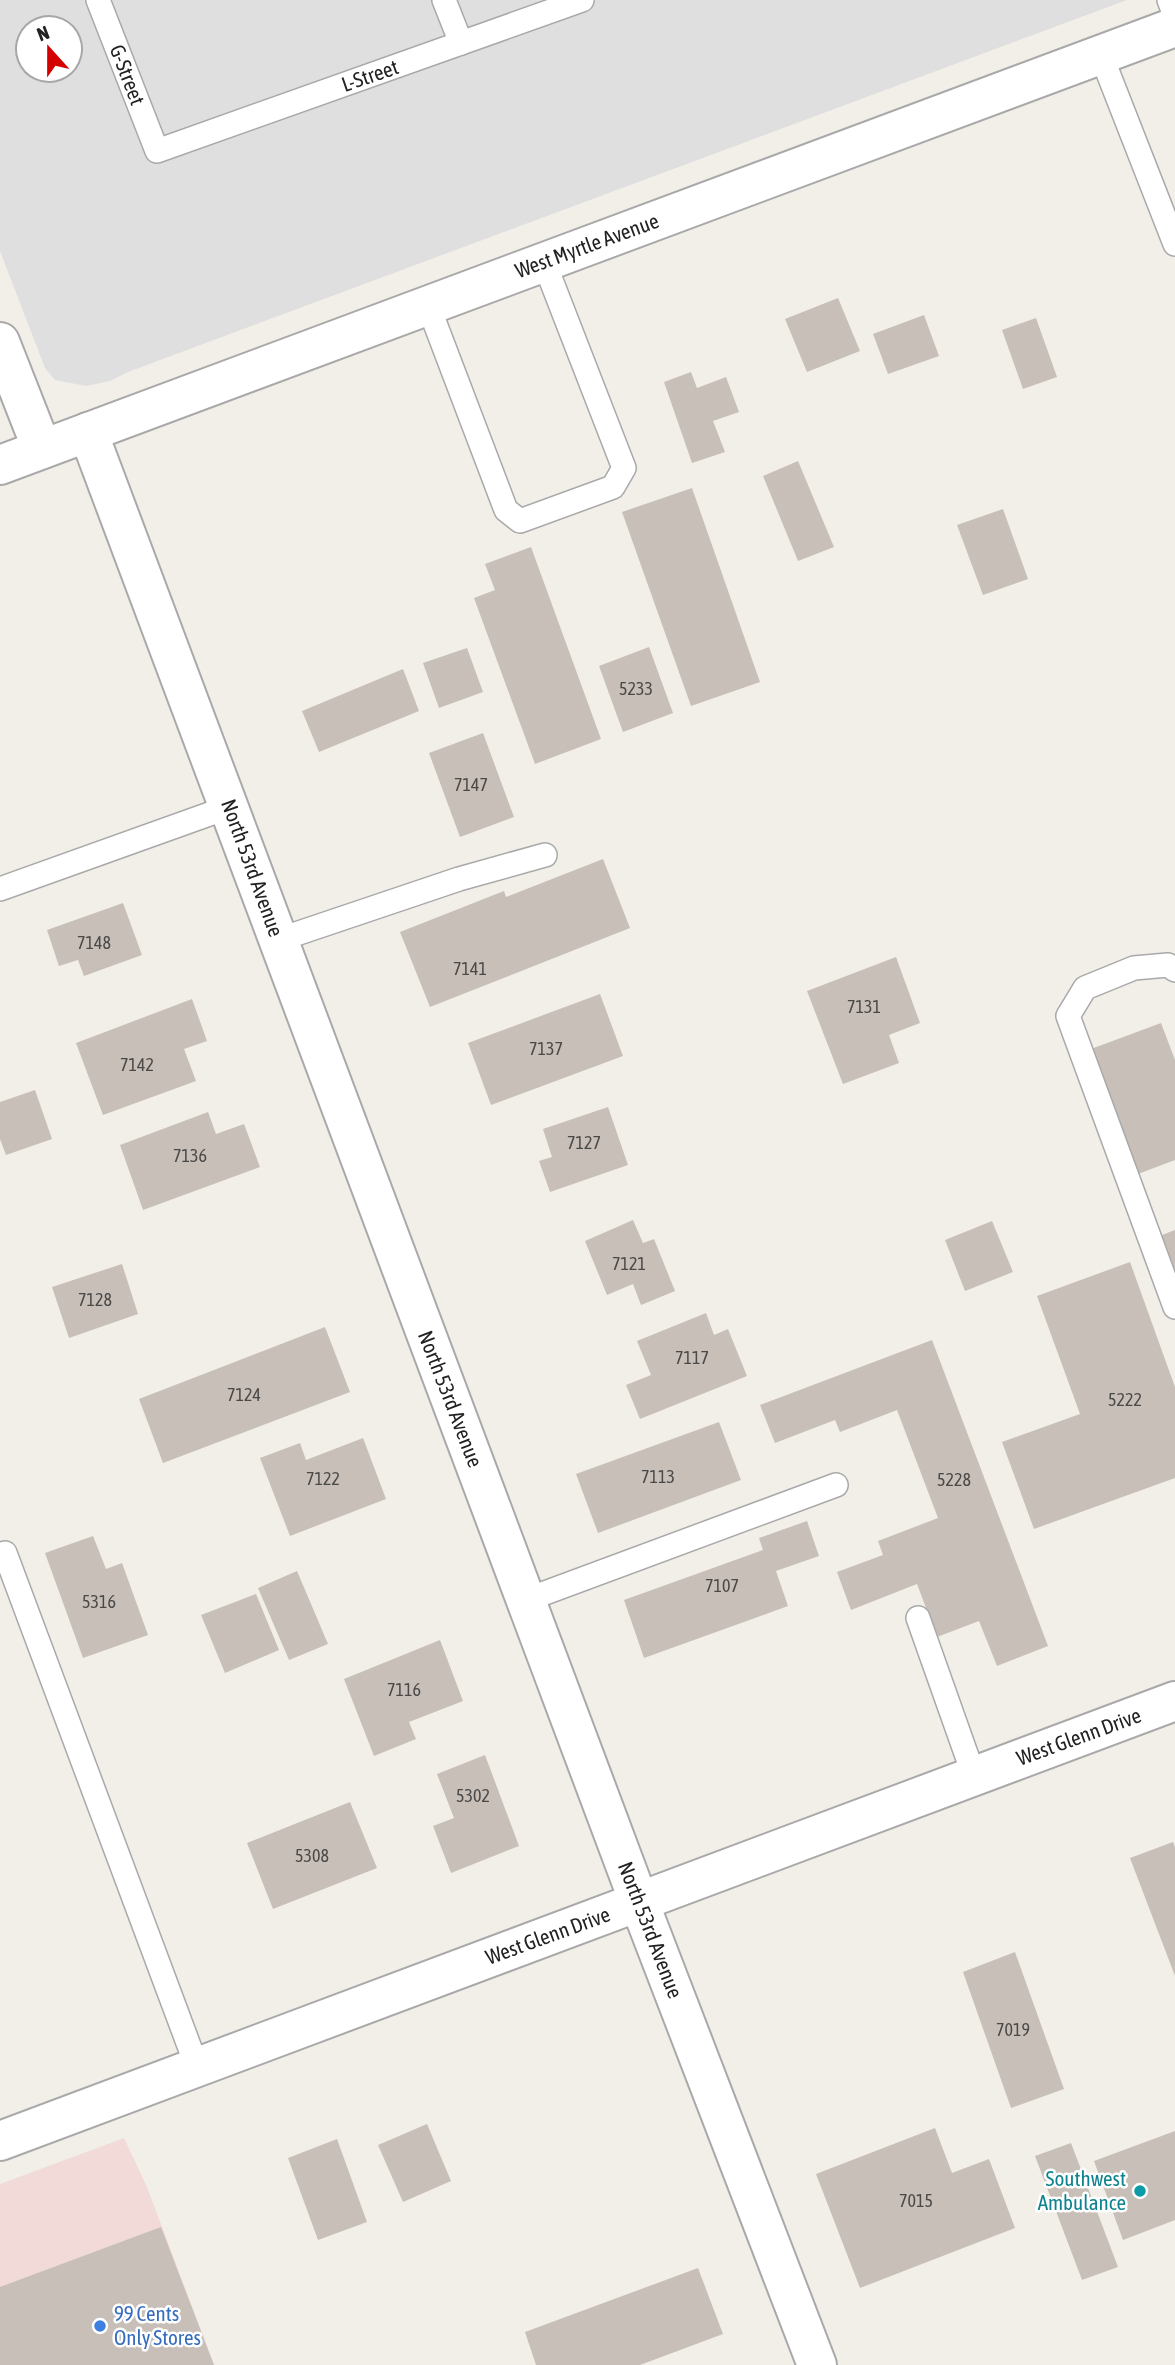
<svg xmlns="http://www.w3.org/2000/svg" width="1175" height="2365" font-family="'Asap Condensed',sans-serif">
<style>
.residential{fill:#e0dfdf;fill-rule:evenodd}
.commercial{fill:#f2dad9}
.building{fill:#c7bfb8}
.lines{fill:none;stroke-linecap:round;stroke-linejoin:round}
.service-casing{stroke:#a9a9a9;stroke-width:26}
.minor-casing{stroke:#a9a9a9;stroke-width:42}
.tertiary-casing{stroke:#a9a9a9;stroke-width:42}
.service{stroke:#fff;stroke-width:23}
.minor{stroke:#fff;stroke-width:38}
.tertiary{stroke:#fff;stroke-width:38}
.culture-dot{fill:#0f9aa8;stroke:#fff;stroke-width:2.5}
.shop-dot{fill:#3f7fe0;stroke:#fff;stroke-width:2.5}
.labels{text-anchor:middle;stroke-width:5;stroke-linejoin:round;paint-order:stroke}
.number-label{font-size:18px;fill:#4b4948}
.street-label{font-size:21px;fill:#222;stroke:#fff}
.culture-label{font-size:21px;fill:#0d838f;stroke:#fff;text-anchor:end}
.shop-label{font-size:21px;fill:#366cbe;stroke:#fff;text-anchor:start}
</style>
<rect width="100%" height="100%" fill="#f2efe9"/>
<path class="residential" d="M0 0H1127L128 372 110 381 86 386 55 380 45 368 0 251ZM28 28H70V70H28Z"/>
<polygon class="commercial" points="124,2138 147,2187 214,2365 0,2365 0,2184"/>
<g class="building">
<polygon points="838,298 860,351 807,372 785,319"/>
<polygon points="924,315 939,356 888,374 873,334"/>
<polygon points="1036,318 1057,377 1023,389 1002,330"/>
<polygon points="691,372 697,388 726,377 739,412 713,421 725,452 692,463 664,382"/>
<polygon points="798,461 834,547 798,561 763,476"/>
<polygon points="692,488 760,682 691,706 622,512"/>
<polygon points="1003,509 1028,579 983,595 957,525"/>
<polygon points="531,547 601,739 535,764 474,598 495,590 485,564"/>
<polygon points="649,647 673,713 623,732 599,666"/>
<polygon points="467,648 483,692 439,708 423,663"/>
<polygon points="403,669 419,711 319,752 302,711"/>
<polygon points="483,733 514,817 460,837 429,753"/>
<polygon points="603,859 630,928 430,1007 400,932 504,891 506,897"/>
<polygon points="123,903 142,955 84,976 78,960 59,966 47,930"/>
<polygon points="896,957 920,1023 889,1035 899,1063 843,1084 807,991"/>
<polygon points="600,994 623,1056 491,1105 468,1043"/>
<polygon points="192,999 207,1041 184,1049 196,1081 103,1115 76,1043"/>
<polygon points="1161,1023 1175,1060 1175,1160 1138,1174 1091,1049"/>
<polygon points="35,1090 52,1139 6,1155 0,1139 0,1102"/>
<polygon points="608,1107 628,1165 550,1192 539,1161 552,1157 543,1129"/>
<polygon points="208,1112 216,1134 244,1124 260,1167 143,1210 120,1145"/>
<polygon points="633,1220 643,1243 654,1239 675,1291 641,1305 633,1284 607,1295 585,1241"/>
<polygon points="992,1221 1013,1272 965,1291 945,1240"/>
<polygon points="1175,1230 1175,1270 1162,1235"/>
<polygon points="1130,1262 1175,1387 1175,1478 1034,1529 1002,1442 1080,1414 1037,1296"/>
<polygon points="122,1264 138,1314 69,1338 52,1287"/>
<polygon points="706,1313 714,1335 728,1329 747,1376 640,1419 626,1385 651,1375 637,1341"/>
<polygon points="325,1327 350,1392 163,1463 139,1399"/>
<polygon points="932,1340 1048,1646 997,1666 979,1621 937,1637 917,1584 851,1610 837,1572 883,1555 878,1541 938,1518 897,1410 840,1432 835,1420 775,1443 760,1405"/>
<polygon points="719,1422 741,1480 598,1533 576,1474"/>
<polygon points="363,1438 386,1499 290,1536 260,1458 300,1443 306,1460"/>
<polygon points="807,1521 819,1556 776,1571 788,1606 644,1658 624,1600 763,1550 759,1538"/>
<polygon points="93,1536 106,1569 122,1563 148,1635 83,1658 45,1553"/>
<polygon points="297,1571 328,1644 289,1660 258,1588"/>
<polygon points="256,1594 279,1650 225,1673 201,1615"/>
<polygon points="440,1640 463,1701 409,1722 416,1739 374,1756 344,1679"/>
<polygon points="485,1755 519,1846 451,1873 433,1826 454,1818 437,1774"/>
<polygon points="350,1802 377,1868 273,1909 247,1843"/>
<polygon points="1173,1842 1175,1847 1175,1976 1130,1858"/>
<polygon points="1015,1952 1064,2089 1011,2108 963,1972"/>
<polygon points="427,2124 451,2181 403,2202 378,2145"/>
<polygon points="935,2128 952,2173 989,2159 1015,2228 860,2288 816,2174"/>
<polygon points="1175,2131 1175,2220 1123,2240 1094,2161"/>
<polygon points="337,2139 367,2222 318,2240 288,2158"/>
<polygon points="1071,2143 1118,2267 1082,2280 1035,2156"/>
<polygon points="161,2227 214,2365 0,2365 0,2287"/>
<polygon points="698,2268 723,2334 640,2365 536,2365 525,2332"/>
</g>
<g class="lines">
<g class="service-casing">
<g id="service">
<polyline points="98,0 157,151 582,0"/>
<polyline points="444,0 461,43"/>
<polyline points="1169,0 1175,16"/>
<polyline points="1101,55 1175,244"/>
<polyline points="428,305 506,510 520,521 613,487 624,468 544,262"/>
<polyline points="0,889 229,807"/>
<polyline points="278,940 459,879 545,855"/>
<polyline points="1175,970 1168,965 1134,968 1085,988 1068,1016 1175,1307"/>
<polyline points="5,1553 197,2067"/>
<polyline points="526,1600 836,1485"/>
<polyline points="918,1618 974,1776"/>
</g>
</g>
<g class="minor-casing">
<g id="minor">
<polyline points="0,342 42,449"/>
<polyline points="88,432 639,1902 817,2365"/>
<polyline points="0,2141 1175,1701"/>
</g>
</g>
<g class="tertiary-casing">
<polyline id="tertiary" points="0,465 1175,27"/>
</g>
<use href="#service" class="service"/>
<use href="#minor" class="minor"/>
<use href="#tertiary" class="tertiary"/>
</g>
<circle class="culture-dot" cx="1140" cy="2191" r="7"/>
<circle class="shop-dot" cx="100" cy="2326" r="7"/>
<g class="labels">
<g class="number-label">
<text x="636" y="695">5233</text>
<text x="471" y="791">7147</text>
<text x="94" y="949">7148</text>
<text x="470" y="975">7141</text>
<text x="864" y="1013">7131</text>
<text x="546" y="1055">7137</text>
<text x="137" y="1071">7142</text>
<text x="584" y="1149">7127</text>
<text x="190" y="1162">7136</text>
<text x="629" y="1270">7121</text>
<text x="95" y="1306">7128</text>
<text x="692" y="1364">7117</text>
<text x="244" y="1401">7124</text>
<text x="1125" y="1406">5222</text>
<text x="658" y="1483">7113</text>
<text x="323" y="1485">7122</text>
<text x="954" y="1486">5228</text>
<text x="722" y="1592">7107</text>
<text x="99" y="1608">5316</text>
<text x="404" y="1696">7116</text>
<text x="473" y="1802">5302</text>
<text x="312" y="1862">5308</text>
<text x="1013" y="2036">7019</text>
<text x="916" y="2207">7015</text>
</g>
<g class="street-label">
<text transform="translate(127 75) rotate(69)" y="7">G-Street</text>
<text transform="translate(370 76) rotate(-19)" y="7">L-Street</text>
<text transform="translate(587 246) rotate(-20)" y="7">West Myrtle Avenue</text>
<text transform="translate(252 868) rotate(70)" y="7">North 53rd Avenue</text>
<text transform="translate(450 1399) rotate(69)" y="7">North 53rd Avenue</text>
<text transform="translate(1079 1737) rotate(-20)" y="7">West Glenn Drive</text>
<text transform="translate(650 1930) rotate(69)" y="7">North 53rd Avenue</text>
<text transform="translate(548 1936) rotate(-20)" y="7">West Glenn Drive</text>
</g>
<g class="culture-label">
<text x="1126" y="2186">Southwest<tspan x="1126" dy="24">Ambulance</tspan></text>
</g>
<g class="shop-label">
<text x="114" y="2321">99 Cents<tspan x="114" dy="24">Only Stores</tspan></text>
</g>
</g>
<g transform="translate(49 49) rotate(339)"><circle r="33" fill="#ffffff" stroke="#a7a7a7" stroke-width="2"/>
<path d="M0-5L12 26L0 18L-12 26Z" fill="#d40000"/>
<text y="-10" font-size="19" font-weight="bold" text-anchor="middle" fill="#222222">N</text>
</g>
</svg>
